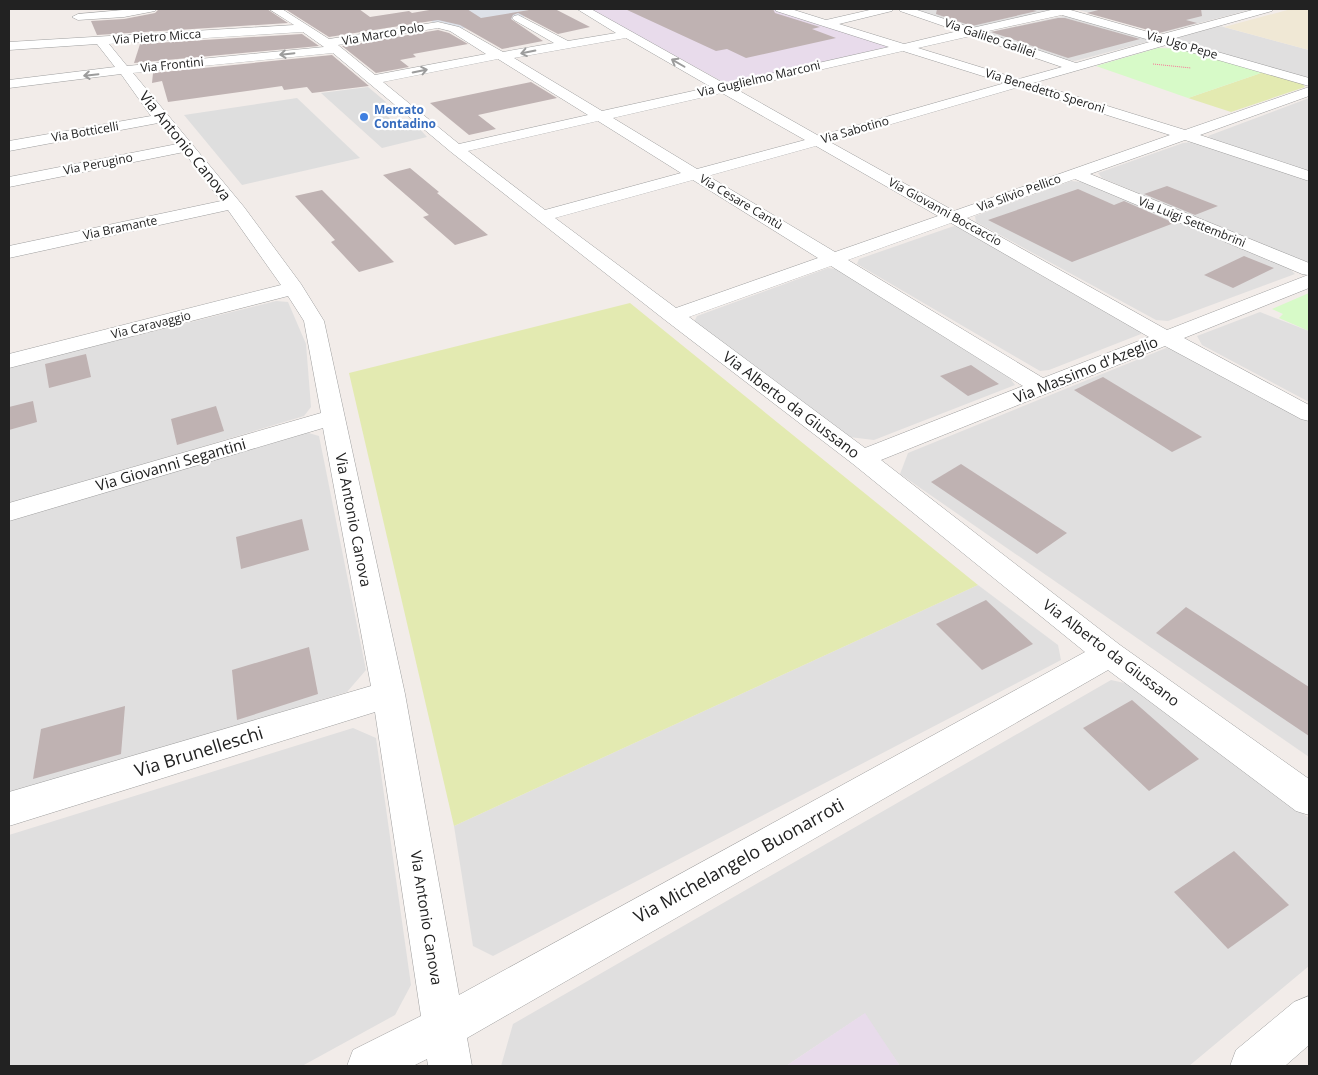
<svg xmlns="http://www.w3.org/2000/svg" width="1318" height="1075" font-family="'Open Sans',sans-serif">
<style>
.residential{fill:#e0dfdf}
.industrial{fill:#e8dbeb}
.farmland{fill:#f0e8d5}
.grass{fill:#e3eab1}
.park{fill:#d7fac8}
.parking{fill:#dedede}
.plaza{fill:#dde1e8}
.building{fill:#bfb2b2}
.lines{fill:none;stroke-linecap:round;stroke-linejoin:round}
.minor-casing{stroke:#9f9f9f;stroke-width:1}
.path{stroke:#f97397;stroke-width:1;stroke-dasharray:1 1;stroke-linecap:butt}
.minor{fill:#fff;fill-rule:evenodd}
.oneway{stroke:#9c9c9c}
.shop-dot{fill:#3f7fe0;stroke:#fff;stroke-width:2}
.labels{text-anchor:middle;stroke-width:4.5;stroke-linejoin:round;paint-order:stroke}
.far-street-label{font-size:12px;fill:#222;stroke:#fff}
.far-shop-label{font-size:12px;font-weight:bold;fill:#366cbe;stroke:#fff;text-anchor:start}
.street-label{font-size:15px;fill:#222;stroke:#fff}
.near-street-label{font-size:18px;fill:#222;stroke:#fff}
</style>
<rect width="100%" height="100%" fill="#f2ece9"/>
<g class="residential">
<polygon points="913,9 1046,9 1048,11 977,27 968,27"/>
<polygon points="1075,9 1253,9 1161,33"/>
<polygon points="1063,16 1072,17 1148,38 1150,41 1075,61 1066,60 989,34 989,32"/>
<polygon points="1220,26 1309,50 1309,79 1177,41 1174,38"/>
<polygon points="1309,98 1309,171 1212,139 1208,136"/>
<polygon points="1192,142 1309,181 1309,264 1102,178 1098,173 1183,143"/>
<polygon points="1071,181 1083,182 1288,267 1295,274 1168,321 1156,320 976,222 975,216"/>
<polygon points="954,226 964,228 1141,329 1141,334 1049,370 1040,371 857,264 859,259"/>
<polygon points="828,268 837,269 1009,377 1015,385 874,440 849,437 693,324 697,316"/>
<polygon points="276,301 288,302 306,344 311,407 304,416 9,505 9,367"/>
<polygon points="1260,312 1309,331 1309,402 1202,345 1197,336"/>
<polygon points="1166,348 1185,351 1309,420 1309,757 900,474 908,453"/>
<polygon points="305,432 319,436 366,670 347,692 12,795 9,794 9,521"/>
<polygon points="978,585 1058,645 1061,660 493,956 473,946 454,826"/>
<polygon points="1111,680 1129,684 1309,818 1309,966 1189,1066 900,1066 864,1014 786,1066 501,1066 513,1024"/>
<polygon points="353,728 376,738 411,985 395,1015 302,1066 9,1066 9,835"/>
</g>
<g class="industrial">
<polygon points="588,9 774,9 890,45 889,47 731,83 723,82"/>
<polygon points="865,1013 900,1066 786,1066"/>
</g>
<polygon class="farmland" points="1291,9 1309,9 1309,50 1224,27"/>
<g class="grass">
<polygon points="1264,72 1302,83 1305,87 1231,112 1188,98"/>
<polygon points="630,303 978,585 454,826 349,373"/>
</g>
<g class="park">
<polygon points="1158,48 1185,49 1264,72 1188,98 1096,66"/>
<polygon points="1309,293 1309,331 1279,318 1283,314 1272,309"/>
</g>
<g class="parking">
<polygon points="368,87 386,102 379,109 395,123 415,124 427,137 382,148 321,93"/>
<polygon points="297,98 360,158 242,185 184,115"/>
</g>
<polygon class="plaza" points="472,9 535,9 517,12 525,17 454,30 442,22 434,23 423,15"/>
<g class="building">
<polygon points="159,9 267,9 288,23 97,35 91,21 124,19 155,13"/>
<polygon points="285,9 359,9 370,17 409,11 412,13 435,9 467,9 481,18 535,9 555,9 590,27 558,34 518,13 513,15 511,19 543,41 502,49 460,25 438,20 329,37"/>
<polygon points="625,9 773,9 775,13 820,27 812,29 836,38 746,58 727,49 716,51"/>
<polygon points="937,9 1029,9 1037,11 972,26 936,14"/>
<polygon points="1102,9 1201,9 1202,16 1186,20 1197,23 1159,33 1087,13"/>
<polygon points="1058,18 1065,18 1140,39 1068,58 991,32"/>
<polygon points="438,30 449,33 468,44 413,54 416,57 400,60 409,67 376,73 342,46"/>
<polygon points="302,34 319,46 134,63 140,44"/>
<polygon points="332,55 369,86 312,93 307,87 284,90 282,86 168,102 162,81 152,83 153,73"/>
<polygon points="531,82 557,98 478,115 496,129 469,135 430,103"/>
<polygon points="410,168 439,192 437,193 488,235 455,245 423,217 429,215 383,175"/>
<polygon points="1167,186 1218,206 1195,215 1144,194"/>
<polygon points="1078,189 1114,205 1124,201 1174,223 1072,262 988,220"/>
<polygon points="322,190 394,262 359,272 331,242 335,240 295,196"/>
<polygon points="1244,256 1274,268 1233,288 1204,275"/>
<polygon points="86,354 91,377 49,388 45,364"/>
<polygon points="971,365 999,384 968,396 940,376"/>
<polygon points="1103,377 1202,437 1172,452 1074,390"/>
<polygon points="33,401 37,422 9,430 9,407"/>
<polygon points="216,406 224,431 177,445 171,419"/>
<polygon points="961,464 1067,533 1037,554 931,482"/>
<polygon points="302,519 309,550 241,569 236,537"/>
<polygon points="986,600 1033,644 982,670 936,624"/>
<polygon points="1186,607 1309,687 1309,736 1156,633"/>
<polygon points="309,647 318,694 237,720 232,670"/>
<polygon points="1132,700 1199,759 1149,791 1083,728"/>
<polygon points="125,706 121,754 33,779 41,729"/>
<polygon points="1234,851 1289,905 1228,949 1174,892"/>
</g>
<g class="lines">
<g class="minor-casing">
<g id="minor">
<polygon points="134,9 157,9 155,11 124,17 78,20 72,17 78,14"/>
<path d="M269 9H282L329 39 438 22 459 27 503 52 554 43 514 20 512 18 514 16 518 15 568 41 616 33 577 9H591L725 84 889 47 776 11 775 9H791L826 20 874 9H893L892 11 839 24 904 44 958 31 900 11 899 9H914L972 28 1051 10 1050 9H1067L1159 35 1256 9H1273L1272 11 1172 39 1309 78V86L1166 45 1033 83 1185 130 1309 87V96L1200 135 1309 171V181L1185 140 1090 174 1309 263V288L1184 338 1309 405V421L1301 419 1165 346 881 460 1120 645 1309 779V815L1296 811 1108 670 467 1038 472 1066H428L427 1059 413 1066H347L353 1050 421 1016 375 712 9 826V792L371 686 323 428 9 521V503L321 413 304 321 288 296 9 368V354L281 285 228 210 9 258V246L221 201 184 152 9 187V177L177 144 158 123 9 151V141L151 116 121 74 9 88V80L115 67 97 44 9 50V42L294 25ZM1062 15 1153 41 1076 63 984 32ZM438 28 450 31 486 54 375 75 338 45ZM303 32 324 47 127 66 109 44ZM971 36 1062 67 1019 79 918 48ZM626 38 711 87 602 111 514 58ZM903 51 1005 83 819 136 736 89ZM333 53 451 152 665 320 853 464 1085 652 459 995 405 694 324 321 301 284 244 207 133 73ZM498 59 588 115 459 144 383 82ZM1019 87 1170 135 954 211 830 142ZM722 93 805 140 697 169 613 118ZM598 121 681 173 545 210 468 151ZM816 146 938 216 835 252 708 176ZM1075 179 1302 274 1308 275 1167 330 967 218ZM693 180 818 258 676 308 555 218ZM951 223 1149 337 1043 378 848 260ZM831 266 1023 386 865 448 689 317Z"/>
<polygon points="1309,996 1309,1045 1285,1066 1230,1066 1236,1050 1294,1002"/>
</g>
</g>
<polyline class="path" points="1153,64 1191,68"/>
<use href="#minor" class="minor"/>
</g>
<defs><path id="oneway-shaft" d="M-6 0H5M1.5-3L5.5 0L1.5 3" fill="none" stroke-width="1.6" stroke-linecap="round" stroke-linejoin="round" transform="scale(1.25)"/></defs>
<g class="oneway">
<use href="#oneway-shaft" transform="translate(528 52) rotate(169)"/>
<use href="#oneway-shaft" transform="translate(287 54) rotate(174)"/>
<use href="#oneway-shaft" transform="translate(678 63) rotate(-150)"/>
<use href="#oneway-shaft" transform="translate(420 71) rotate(-11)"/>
<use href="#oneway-shaft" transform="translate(91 75) rotate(174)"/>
</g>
<circle class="shop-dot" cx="364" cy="117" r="5"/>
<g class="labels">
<g class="far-street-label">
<text transform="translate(383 34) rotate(-10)" y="4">Via Marco Polo</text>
<text transform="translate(157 37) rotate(-4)" y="4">Via Pietro Micca</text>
<text transform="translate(990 38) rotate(19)" y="4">Via Galileo Galilei</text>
<text transform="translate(1182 45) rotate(16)" y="4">Via Ugo Pepe</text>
<text transform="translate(172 65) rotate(-6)" y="4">Via Frontini</text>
<text transform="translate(759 79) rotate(-13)" y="4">Via Guglielmo Marconi</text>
<text transform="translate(1045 91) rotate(17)" y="4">Via Benedetto Speroni</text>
<text transform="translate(855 130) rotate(-16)" y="4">Via Sabotino</text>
<text transform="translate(85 132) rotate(-10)" y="4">Via Botticelli</text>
<text transform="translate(98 164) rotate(-11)" y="4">Via Perugino</text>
<text transform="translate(1019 193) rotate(-20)" y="4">Via Silvio Pellico</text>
<text transform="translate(741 202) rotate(31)" y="4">Via Cesare Cantù</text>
<text transform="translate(945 212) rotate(29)" y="4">Via Giovanni Boccaccio</text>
<text transform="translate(1192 222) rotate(22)" y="4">Via Luigi Settembrini</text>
<text transform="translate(120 228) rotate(-12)" y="4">Via Bramante</text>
<text transform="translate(151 325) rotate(-14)" y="4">Via Caravaggio</text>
</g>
<g class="far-shop-label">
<text x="374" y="114">Mercato<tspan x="374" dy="14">Contadino</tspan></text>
</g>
<g class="street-label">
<text transform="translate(185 146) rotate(51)" y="5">Via Antonio Canova</text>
<text transform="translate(1086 370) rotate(-22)" y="5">Via Massimo d'Azeglio</text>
<text transform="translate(791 405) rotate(37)" y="5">Via Alberto da Giussano</text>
<text transform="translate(171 465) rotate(-16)" y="5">Via Giovanni Segantini</text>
<text transform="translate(353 520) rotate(79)" y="5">Via Antonio Canova</text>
<text transform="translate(1111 653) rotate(37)" y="5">Via Alberto da Giussano</text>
<text transform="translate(426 918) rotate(81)" y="5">Via Antonio Canova</text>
</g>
<g class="near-street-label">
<text transform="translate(199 752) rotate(-17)" y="6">Via Brunelleschi</text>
<text transform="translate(739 861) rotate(-29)" y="6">Via Michelangelo Buonarroti</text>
</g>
</g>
<rect width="1318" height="1075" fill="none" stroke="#222222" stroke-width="20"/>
</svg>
